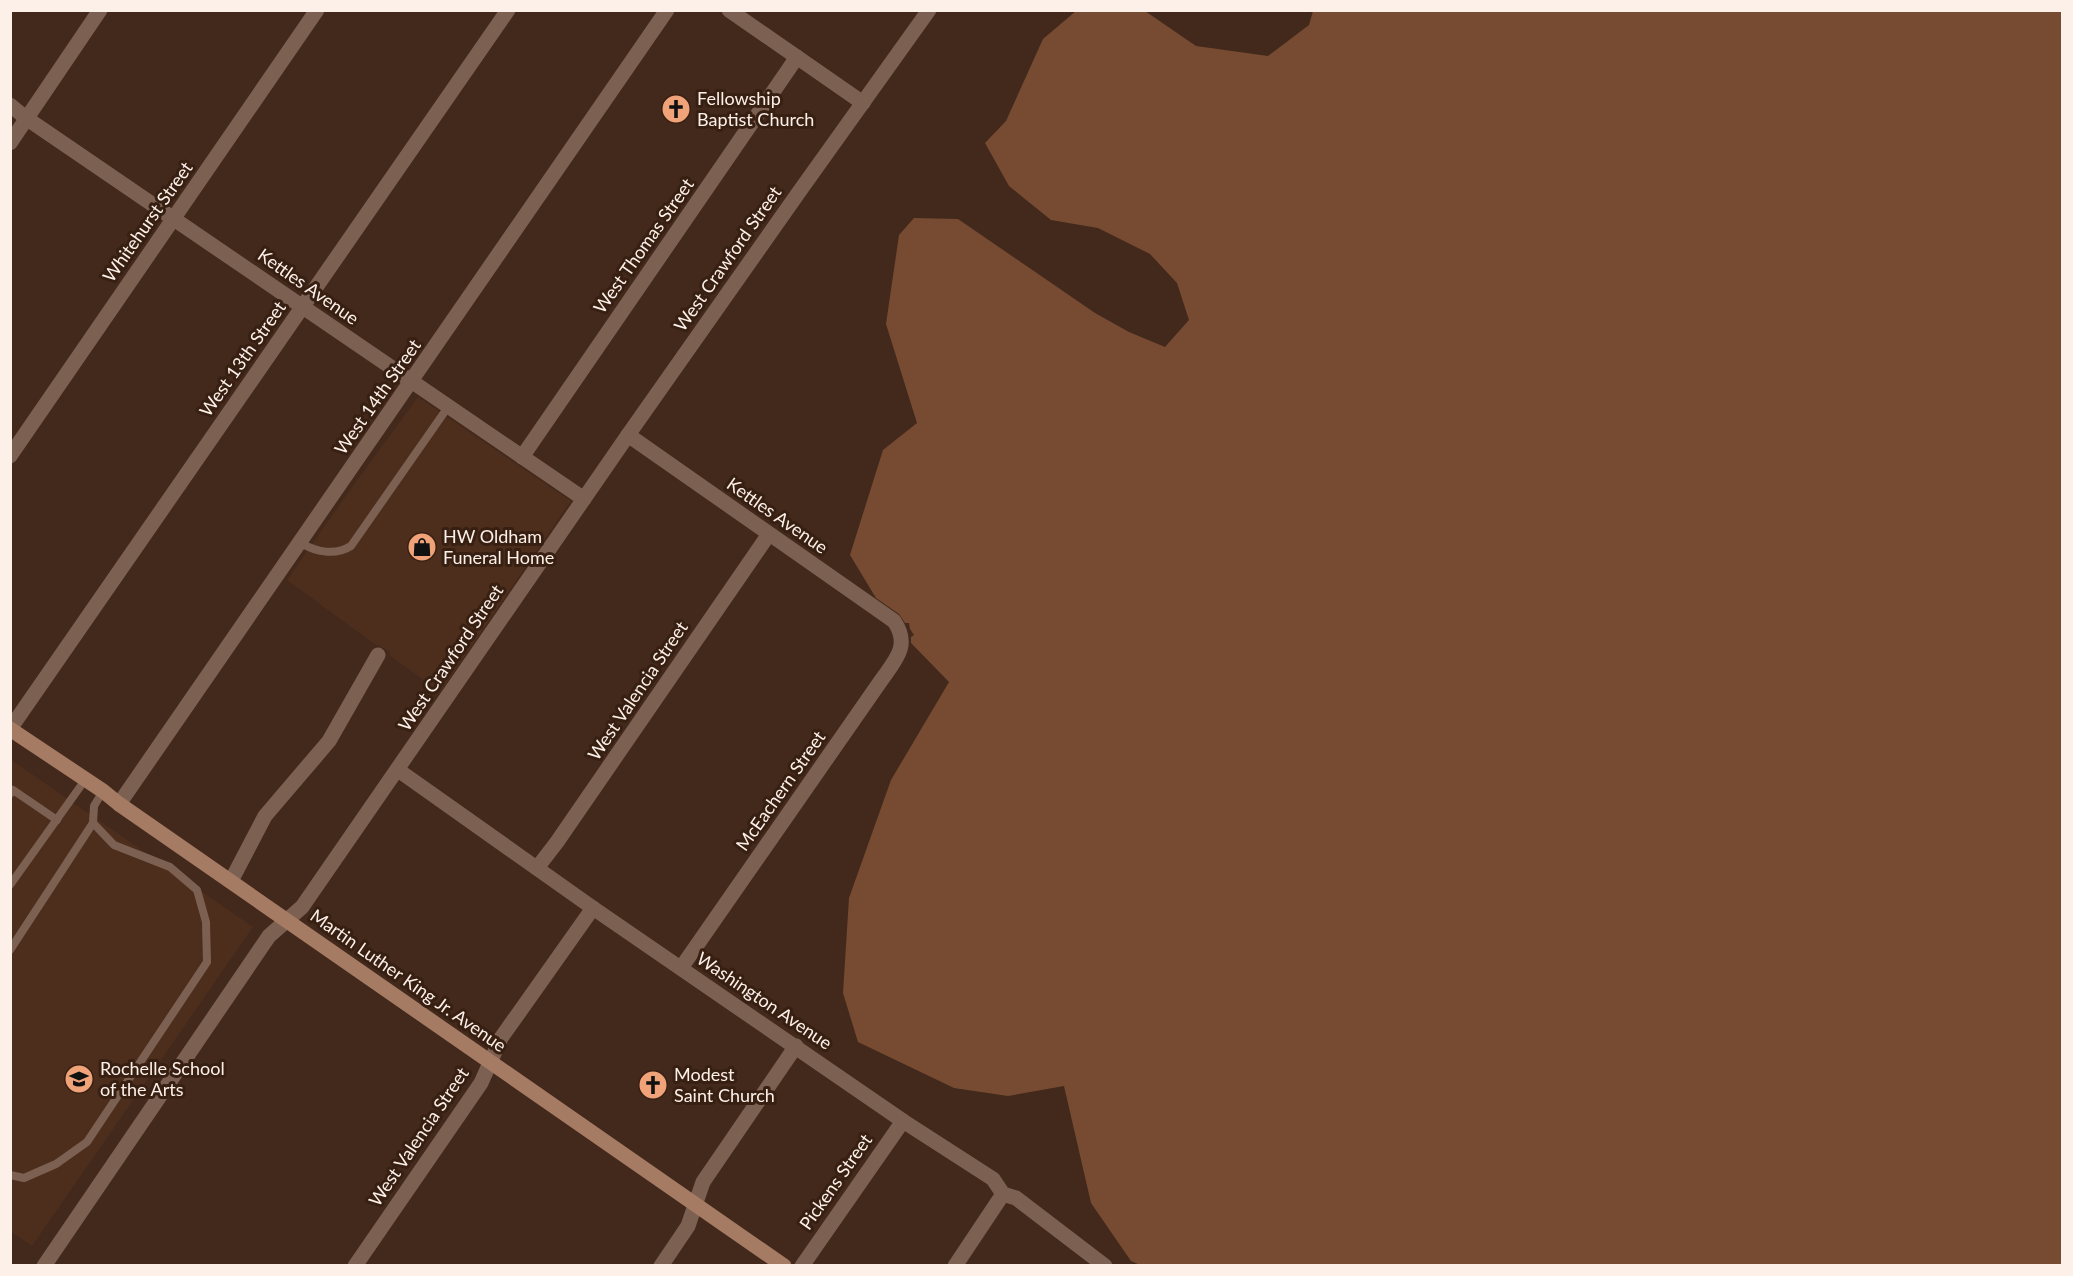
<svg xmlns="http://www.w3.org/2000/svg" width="2073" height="1276" font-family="Lato,sans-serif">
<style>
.built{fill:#4d2e1d}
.green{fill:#774b32}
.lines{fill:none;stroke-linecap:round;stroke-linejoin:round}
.lane{stroke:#7c6152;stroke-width:8}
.street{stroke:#7c6152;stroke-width:15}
.secondary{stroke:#a67b64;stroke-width:15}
.labels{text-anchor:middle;stroke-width:6;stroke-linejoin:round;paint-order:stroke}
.poi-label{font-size:18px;fill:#fdf0e9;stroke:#371f12;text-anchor:start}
.street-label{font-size:18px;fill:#fdf0e9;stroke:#371f12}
</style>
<rect width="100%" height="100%" fill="#42291c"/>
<g class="built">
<polygon points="418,397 571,501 440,692 389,655 390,652 373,643 287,580 347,494"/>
<polygon points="10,759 253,927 32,1246 10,1231"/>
</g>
<polygon class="green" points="1076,11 1145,11 1196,46 1268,56 1309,25 1313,11 2062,11 2062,1265 1140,1265 1131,1261 1091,1203 1064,1086 1008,1096 954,1088 858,1042 843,993 849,898 891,780 949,682 911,643 911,637 914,635 910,629 909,623 905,623 899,614 876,598 850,555 883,450 917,423 886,324 899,235 914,218 958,219 1095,313 1129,332 1165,347 1189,320 1177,283 1150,254 1098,228 1051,220 1009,186 985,143 1006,121 1043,39"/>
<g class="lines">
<g class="lane">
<path d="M301 543C316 552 335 556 351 546L448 407"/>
<polyline points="10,794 13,790 57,820"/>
<polyline points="10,885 85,780"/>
<polyline points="10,950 93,823 94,806 103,791"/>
<polyline points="10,1175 24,1178 56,1164 87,1142 207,962 206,922 197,890 170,867 114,845 93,823"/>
</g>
<g class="street">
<polyline points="729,10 863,103"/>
<polyline points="10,105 26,118 584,499"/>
<polyline points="10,143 100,10"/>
<path d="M628 435 894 621C911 646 895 660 880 682L681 968"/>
<polyline points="10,456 317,10"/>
<polyline points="522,457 797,57"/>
<polyline points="10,729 508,10"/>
<polyline points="398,770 593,908 903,1121 993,1179 1003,1194 1016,1198 1105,1266"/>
<polyline points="119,804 667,10"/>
<polyline points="537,868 557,842 769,534"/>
<polyline points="231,881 265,816 329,741 378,655"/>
<polyline points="44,1266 269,936 302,907 628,435 799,192 929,10"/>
<polyline points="355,1266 481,1083 501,1038 593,908"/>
<polyline points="661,1266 688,1226 703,1182 796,1046"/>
<polyline points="802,1266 903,1121"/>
<polyline points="955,1266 1003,1194"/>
</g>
<polyline class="secondary" points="10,729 103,791 119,804 784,1266"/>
</g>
<defs>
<g id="church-disc" transform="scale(1.5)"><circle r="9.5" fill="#f0a278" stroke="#371f12"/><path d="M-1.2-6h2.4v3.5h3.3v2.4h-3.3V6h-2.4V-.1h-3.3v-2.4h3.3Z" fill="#111"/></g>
<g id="shop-disc" transform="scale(1.5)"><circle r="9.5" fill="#f0a278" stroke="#371f12"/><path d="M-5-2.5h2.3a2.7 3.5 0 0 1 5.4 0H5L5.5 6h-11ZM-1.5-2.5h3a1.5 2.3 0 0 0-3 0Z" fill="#111"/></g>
<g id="school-disc" transform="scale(1.5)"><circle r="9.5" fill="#f0a278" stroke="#371f12"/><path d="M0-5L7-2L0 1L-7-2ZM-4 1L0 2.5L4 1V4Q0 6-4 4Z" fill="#111"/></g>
</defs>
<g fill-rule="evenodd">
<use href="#church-disc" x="676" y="109"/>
<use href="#shop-disc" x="422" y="547"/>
<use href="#school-disc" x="79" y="1079"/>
<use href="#church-disc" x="653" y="1085"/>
</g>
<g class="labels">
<g class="poi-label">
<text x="697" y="105">Fellowship<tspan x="697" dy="21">Baptist Church</tspan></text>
<text x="443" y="543">HW Oldham<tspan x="443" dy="21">Funeral Home</tspan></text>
<text x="100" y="1075">Rochelle School<tspan x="100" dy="21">of the Arts</tspan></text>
<text x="674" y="1081">Modest<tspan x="674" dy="21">Saint Church</tspan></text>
</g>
<g class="street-label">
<text transform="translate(148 222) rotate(-55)" y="6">Whitehurst Street</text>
<text transform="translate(644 246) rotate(-55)" y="6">West Thomas Street</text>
<text transform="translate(728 259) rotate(-55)" y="6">West Crawford Street</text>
<text transform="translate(308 287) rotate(35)" y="6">Kettles Avenue</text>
<text transform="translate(243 359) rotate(-55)" y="6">West 13th Street</text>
<text transform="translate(378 397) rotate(-55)" y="6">West 14th Street</text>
<text transform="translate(777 516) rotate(35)" y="6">Kettles Avenue</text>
<text transform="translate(451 658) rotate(-56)" y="6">West Crawford Street</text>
<text transform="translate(638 691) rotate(-56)" y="6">West Valencia Street</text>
<text transform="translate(781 791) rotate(-55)" y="6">McEachern Street</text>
<text transform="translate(408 981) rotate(35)" y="6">Martin Luther King Jr. Avenue</text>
<text transform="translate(764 1001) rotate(34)" y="6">Washington Avenue</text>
<text transform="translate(419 1137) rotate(-56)" y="6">West Valencia Street</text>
<text transform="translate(836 1182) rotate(-55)" y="6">Pickens Street</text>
</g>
</g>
<rect width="2073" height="1276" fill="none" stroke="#fdf0e9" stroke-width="24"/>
</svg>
